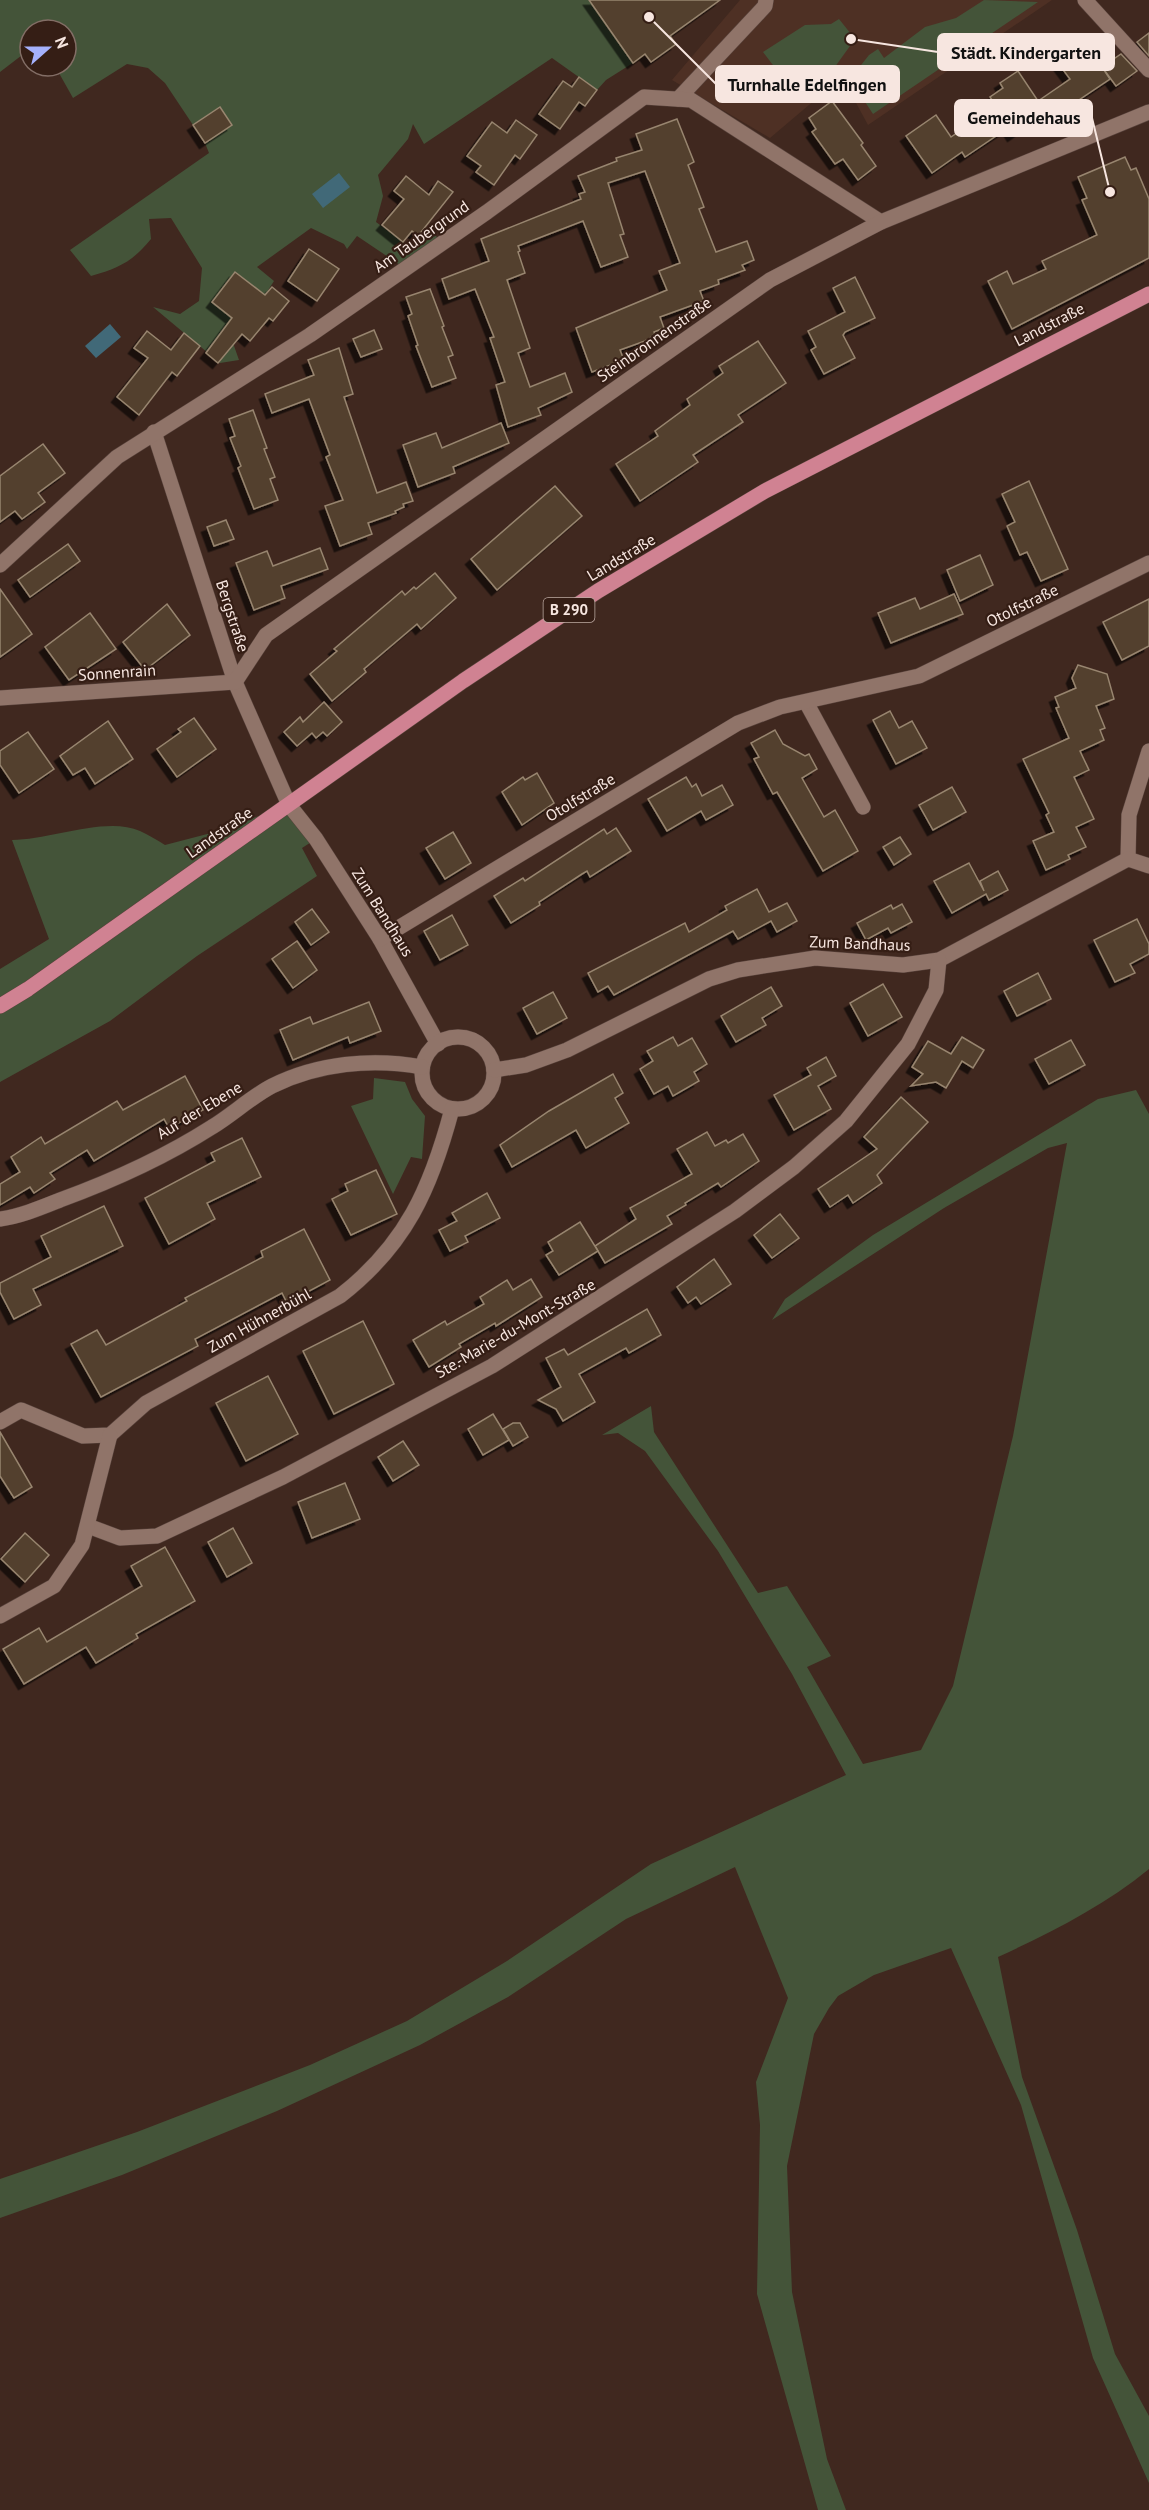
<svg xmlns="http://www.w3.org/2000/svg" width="1149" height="2510" font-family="'PT Sans',sans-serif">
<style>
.built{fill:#4e3024}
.green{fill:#445439}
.water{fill:#416978}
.building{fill:#52412d;stroke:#98856f;stroke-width:1.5;filter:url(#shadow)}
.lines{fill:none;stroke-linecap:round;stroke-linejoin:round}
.minor-casing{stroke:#58433c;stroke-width:16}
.major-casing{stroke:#58433c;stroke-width:16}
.minor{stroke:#907469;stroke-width:15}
.major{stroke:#d08292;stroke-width:15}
.labels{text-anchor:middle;stroke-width:4.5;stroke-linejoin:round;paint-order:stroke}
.shield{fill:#351e15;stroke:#bdaaa3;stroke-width:1.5}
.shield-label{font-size:15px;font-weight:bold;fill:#f7e6e0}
.street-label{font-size:16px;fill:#f7e6e0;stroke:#351e15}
.leader{fill:none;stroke:#f7e6e0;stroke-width:2}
.callout-dot{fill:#f7e6e0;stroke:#351e15;stroke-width:2}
.callout{fill:#f7e6e0;stroke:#f7e6e0;stroke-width:2}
.callout-label{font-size:18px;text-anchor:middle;font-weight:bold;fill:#111}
</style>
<defs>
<filter id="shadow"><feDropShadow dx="-5.5" dy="5.5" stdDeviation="0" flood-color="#0009"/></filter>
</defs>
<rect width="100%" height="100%" fill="#40281f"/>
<polygon class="built" points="740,0 1052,0 868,125 842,77 770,138 672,80"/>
<g class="green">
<path d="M0 0H589L633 63 606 80 597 90 552 58 424 144 413 124 408 139 378 175 383 196 376 222 403 242 407 250 424 233 427 235 433 231 441 244 406 269 357 236 347 249 344 244 311 228 257 267 274 281 265 295 235 272 212 302 223 311 236 314 227 326 239 360 220 363 153 307 180 314 199 301 202 268 171 218 149 219 151 239C132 262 119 268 91 276L70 250 209 153 205 143 232 125 220 107 193 125 165 83 148 68 127 64 73 98 55 66H66V30H30V49L0 72Z"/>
<polygon points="984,0 1038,2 873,114 850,79 869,55 878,49 884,58 925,27 956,18"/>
<polygon points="839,19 855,39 832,71 798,98 763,52 805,25 831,24"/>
<path d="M289 805 316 839 302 848 317 876 197 956 110 1021 0 1082V969L49 939 12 840C50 840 106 816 140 831 149 835 157 840 165 845L215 832Z"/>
<polygon points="374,1078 405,1082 412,1099 425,1116 422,1159 411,1157 393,1194 351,1106 373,1099"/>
<path d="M1136 1090 1149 1114V1869C1104 1906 1050 1933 998 1957L1022 2077 1077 2230 1115 2354 1149 2416V2483L1093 2358 1021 2105 951 1948 874 1975 838 1996 829 2008 814 2034 787 2166 792 2292 827 2459 846 2510H818L757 2294 760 2125 756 2082 788 1998 735 1867 626 1919 508 1997 420 2045 277 2111 122 2175 0 2218V2179L137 2132 310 2065 407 2021 507 1961 651 1864 846 1775 792 1674 718 1551 645 1451 618 1433 602 1435 651 1406 654 1432 758 1593 787 1586 831 1656 807 1667 863 1764 921 1750 953 1686 1013 1436 1067 1143 1048 1148 944 1208 772 1320 785 1299 873 1235 1098 1099Z"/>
</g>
<g class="water">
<polygon points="339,173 350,187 323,208 312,194"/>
<polygon points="110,324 121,337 96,358 85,346"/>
</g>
<g class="building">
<polygon points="589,0 720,0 670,36 676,44 651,62 645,54 633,63"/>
<polygon points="1149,33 1149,56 1137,42"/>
<polygon points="1081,46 1095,64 1098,61 1110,79 1049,120 1044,114 1013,136 1008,128 965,157 962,152 932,173 906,136 936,115 951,137 996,106 990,97 1003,88 1000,83 1018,71 1038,101 1070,79 1058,63"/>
<polygon points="1121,54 1137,71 1116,86 1102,67"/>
<polygon points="579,77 597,90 585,106 579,102 560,129 539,114 563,81 572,87"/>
<polygon points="832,101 863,143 861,145 876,166 858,180 843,159 835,164 812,132 816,129 809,118"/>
<polygon points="220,107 232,125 205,143 193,125"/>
<polygon points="677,119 694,162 688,165 704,207 699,209 716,252 747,241 754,260 742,265 745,270 718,280 719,284 700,291 704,301 660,317 664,328 654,332 655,335 645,341 620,350 624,360 592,372 576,328 667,290 659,271 680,263 645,171 608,183 624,234 620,235 628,257 601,267 583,221 518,246 520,251 518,252 525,273 507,280 530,348 518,353 530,387 565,373 572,392 538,408 541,415 508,427 496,385 505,382 490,338 494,337 475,289 449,299 442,279 489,261 481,239 581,199 579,194 585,192 578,176 617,161 616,158 642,150 636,134"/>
<polygon points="516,120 537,135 520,159 515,155 494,185 476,172 481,166 467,156 492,122 507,133"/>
<polygon points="1125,157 1131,170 1136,168 1149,199 1149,258 1012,329 988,281 1007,271 1013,284 1046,269 1042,261 1097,235 1082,200 1087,198 1078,177"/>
<polygon points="406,176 429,195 438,181 453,192 418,236 412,231 403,242 382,225 404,199 394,191"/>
<polygon points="309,249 339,269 317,301 288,281"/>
<polygon points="235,272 265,295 272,287 289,301 273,321 269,318 250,341 242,334 218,363 206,353 232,318 212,302"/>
<polygon points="855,277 875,318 845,332 843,335 855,358 824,374 811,350 816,347 808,331 845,312 833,288"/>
<polygon points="430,289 444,326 442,327 453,355 448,357 456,378 432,387 416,346 418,345 408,316 412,314 406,297"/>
<polygon points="374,330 382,349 361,357 353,339"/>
<polygon points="147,331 171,350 184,333 200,346 177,376 172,372 139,415 117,397 148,358 134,348"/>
<polygon points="758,341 786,383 738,415 743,422 693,455 698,462 640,501 616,464 658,436 655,431 690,405 687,399 723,373 719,366"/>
<polygon points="339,348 353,394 344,397 377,493 406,482 413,501 403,504 404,507 395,511 396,513 368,523 372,534 340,546 325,506 343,500 326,457 330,455 309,399 272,413 265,394 314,375 308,360"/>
<polygon points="253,410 267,448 264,449 275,477 270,479 278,500 254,509 238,468 241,466 230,438 235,436 229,419"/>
<polygon points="501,423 509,443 453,467 455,473 418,487 403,445 436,433 442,448"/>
<polygon points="43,444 65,473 38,493 45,502 22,519 15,511 0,522 0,476"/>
<polygon points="1029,481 1068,569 1041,581 1027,552 1020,555 1007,526 1015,522 1002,494"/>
<polygon points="555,486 582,516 497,590 471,559"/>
<polygon points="226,520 234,539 214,546 207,527"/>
<polygon points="68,544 80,561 30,597 18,580"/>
<polygon points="320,548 328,569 281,586 285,598 254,610 236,563 267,551 273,566"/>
<polygon points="980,555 993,585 960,601 947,570"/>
<polygon points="435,573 456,598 421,629 417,624 364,669 366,672 332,701 310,674 337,651 334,649 402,591 405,595 414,587 416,589"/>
<polygon points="0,589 32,634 0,657"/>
<polygon points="954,594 963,614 891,643 878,613 915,598 920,609"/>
<polygon points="1149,599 1149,646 1122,660 1103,622"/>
<polygon points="167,604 190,635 145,670 123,642"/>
<polygon points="90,613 116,649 69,680 45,647"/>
<polygon points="1078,665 1107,674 1114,699 1096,706 1105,728 1100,730 1104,740 1080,751 1089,770 1074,777 1094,819 1076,827 1086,847 1068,855 1070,859 1046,870 1033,841 1054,832 1046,815 1049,813 1023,759 1069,738 1056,708 1059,707 1055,697 1076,688 1072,678"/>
<polygon points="324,702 342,722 327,736 323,732 316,738 312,733 297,746 284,732 300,717 303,722"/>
<polygon points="890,711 899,728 912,721 927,748 896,764 873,720"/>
<polygon points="194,718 216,749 177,777 157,749 181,732 178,729"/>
<polygon points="108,721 133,759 95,784 85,768 73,775 60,756"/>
<polygon points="775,730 783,744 805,756 809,754 817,769 802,778 824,817 835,810 858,851 823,871 777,792 773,794 754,759 759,757 751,743"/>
<polygon points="28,732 54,769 19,793 0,765 0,751"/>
<polygon points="537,773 554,803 522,825 502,792 523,777 525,780"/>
<polygon points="686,777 692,787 696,784 702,796 722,785 733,805 706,820 701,811 667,831 648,799"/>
<polygon points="952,787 966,812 933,830 919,805"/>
<polygon points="616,828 631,851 590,877 587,871 582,874 539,902 540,905 511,923 494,896 523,878 525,881 604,829 607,834"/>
<polygon points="453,832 471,863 445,879 426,848"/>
<polygon points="900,837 911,854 894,865 883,847"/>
<polygon points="969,863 984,891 980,881 998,871 1008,890 989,900 986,894 952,913 934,881"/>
<polygon points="757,889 769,912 787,903 797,921 777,932 771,921 738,939 733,931 614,995 608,986 598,992 588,973 685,923 689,932 727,910 725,906"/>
<polygon points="902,904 912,922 891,933 888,928 866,940 857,923 891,905 893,909"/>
<polygon points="312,909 329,932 311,945 295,922"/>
<polygon points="452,915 468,945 440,960 424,931"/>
<polygon points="1137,919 1149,944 1149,954 1130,964 1135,973 1115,982 1094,940"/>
<polygon points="297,941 317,970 293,988 272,959"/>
<polygon points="1038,973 1051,999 1017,1016 1004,991"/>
<polygon points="883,984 902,1017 868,1036 850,1003"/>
<polygon points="771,987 782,1006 762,1018 766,1025 736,1042 721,1016"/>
<polygon points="553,992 567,1018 537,1034 523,1008"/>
<polygon points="369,1002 381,1031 350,1043 348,1037 293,1060 280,1030 310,1017 313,1024"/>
<polygon points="673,1037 678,1046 692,1038 707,1064 694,1072 699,1081 673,1096 668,1086 654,1094 640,1069 653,1061 647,1051"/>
<polygon points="962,1037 984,1050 973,1068 962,1061 946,1088 936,1082 911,1086 923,1074 912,1067 928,1041 951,1054"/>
<polygon points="1071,1040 1085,1065 1049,1084 1035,1059"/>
<polygon points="826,1057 836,1076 818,1086 831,1109 794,1130 774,1095 811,1075 807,1068"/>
<polygon points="613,1074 623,1093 615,1098 629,1123 586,1148 576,1130 512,1167 500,1145 549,1111"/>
<polygon points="185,1076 203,1110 169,1128 164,1119 94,1161 87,1150 50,1173 55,1179 34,1193 30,1187 0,1205 0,1184 20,1172 11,1157 41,1137 45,1144 117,1101 123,1110"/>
<polygon points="901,1097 928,1122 877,1175 882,1183 853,1203 848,1195 830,1207 818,1189 877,1149 864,1137"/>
<polygon points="707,1132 715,1146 726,1140 728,1143 743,1134 759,1161 721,1187 718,1183 685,1203 686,1205 667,1216 672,1224 605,1263 595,1246 636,1219 630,1208 692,1174 677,1149"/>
<polygon points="242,1138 261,1177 207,1203 215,1219 169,1244 145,1198 215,1161 211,1153"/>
<polygon points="376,1170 397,1214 351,1235 332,1199 348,1191 345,1184"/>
<polygon points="487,1193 500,1218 465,1236 468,1242 450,1251 439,1230 457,1221 452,1213"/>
<polygon points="104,1206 123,1246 33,1289 41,1305 14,1319 0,1292 0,1283 51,1257 41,1236"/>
<polygon points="780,1214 799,1238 772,1258 754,1235"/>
<polygon points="580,1222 598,1251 559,1275 546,1255 553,1251 548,1242"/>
<polygon points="304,1229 330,1280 287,1303 282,1293 195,1339 198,1346 101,1397 71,1344 97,1330 106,1345 187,1301 185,1298 263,1257 261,1251"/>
<polygon points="714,1259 731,1284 701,1304 696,1297 688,1303 677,1287"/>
<polygon points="531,1279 542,1297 496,1326 495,1323 459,1344 461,1347 429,1367 413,1340 445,1321 447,1325 484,1304 480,1297 507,1280 513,1290"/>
<polygon points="647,1309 661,1335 629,1353 626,1348 579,1374 595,1402 563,1421 556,1409 538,1400 561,1387 546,1358 564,1349 568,1355"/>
<polygon points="363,1321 394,1384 334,1414 303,1351"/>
<polygon points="268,1376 298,1434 246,1461 216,1403"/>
<polygon points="493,1414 509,1440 483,1455 468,1429"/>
<polygon points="513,1423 520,1423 528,1437 513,1446 503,1429"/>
<polygon points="0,1432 32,1487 14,1498 0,1476"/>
<polygon points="403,1441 419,1465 393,1481 378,1457"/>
<polygon points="345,1483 360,1519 312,1538 298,1502"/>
<polygon points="233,1528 252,1563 227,1577 208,1542"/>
<polygon points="25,1533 49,1555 25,1582 1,1559"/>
<polygon points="165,1547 195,1601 136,1634 138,1638 96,1663 86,1647 24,1684 3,1649 39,1628 47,1642 142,1586 131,1566"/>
</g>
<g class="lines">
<g class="minor-casing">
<g id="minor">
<polyline points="1085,0 1149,70"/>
<polyline points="678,99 765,6 766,0"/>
<polyline points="154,432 235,682 289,805 316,839 380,939 438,1044"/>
<polyline points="0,565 117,457 310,335 487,212 644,97 691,100 881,222"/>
<polyline points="0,698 235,682 266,635 770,280 881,222 1149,112"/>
<polyline points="806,702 863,807"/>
<polyline points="1128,859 1129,815 1149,751"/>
<polyline points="380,939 738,723 780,707 919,676 1149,563"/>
<circle cx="458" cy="1073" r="36"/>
<polyline points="494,1070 526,1065 567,1050 709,979 738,970 815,958 903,965 939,960 1128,859 1149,866"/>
<path d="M0 1219C21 1216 40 1208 60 1200 112 1181 165 1157 212 1127 232 1115 251 1097 272 1086 318 1063 372 1058 422 1067"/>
<path d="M0 1422 21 1410 83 1436 110 1435 146 1403 340 1296C406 1245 431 1188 452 1109"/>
<polyline points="88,1526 120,1538 157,1536 283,1477 492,1366 735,1211 794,1167 846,1121 908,1044 936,990 939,960"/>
<polyline points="0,1616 54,1586 82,1545 110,1435"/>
</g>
</g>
<g class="major-casing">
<polyline id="major" points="0,1006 28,989 463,681 598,591 765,491 1149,294"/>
</g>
<use href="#minor" class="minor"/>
<use href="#major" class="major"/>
</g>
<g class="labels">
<rect class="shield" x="543.5" y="598" width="51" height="24" rx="4.5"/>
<g class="shield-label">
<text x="569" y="615">B 290</text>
</g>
<g class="street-label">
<text transform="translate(421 236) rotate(-35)" y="6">Am Taubergrund</text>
<text transform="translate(1049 324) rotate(-27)" y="6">Landstraße</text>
<text transform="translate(654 339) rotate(-35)" y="6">Steinbronnenstraße</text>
<text transform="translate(621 557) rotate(-31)" y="6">Landstraße</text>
<text transform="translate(1022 605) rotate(-26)" y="6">Otolfstraße</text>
<text transform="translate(233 616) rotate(72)" y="6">Bergstraße</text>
<text transform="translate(117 672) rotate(-4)" y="6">Sonnenrain</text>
<text transform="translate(580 797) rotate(-31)" y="6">Otolfstraße</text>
<text transform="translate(219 832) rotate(-35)" y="6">Landstraße</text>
<text transform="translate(383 912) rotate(58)" y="6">Zum Bandhaus</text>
<text transform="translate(860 943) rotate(2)" y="6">Zum Bandhaus</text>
<text transform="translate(199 1110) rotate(-31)" y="6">Auf der Ebene</text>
<text transform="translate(259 1320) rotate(-29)" y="6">Zum Hühnerbühl</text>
<text transform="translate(515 1328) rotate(-30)" y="6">Ste.-Marie-du-Mont-Straße</text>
</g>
</g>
<path class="leader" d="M851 39L938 52M649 17L716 84M1110 192L1092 118"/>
<g class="callout-dot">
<circle cx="851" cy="39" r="6"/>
<circle cx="649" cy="17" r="6"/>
<circle cx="1110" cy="192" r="6"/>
</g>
<g class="callout">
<rect x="938" y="34" width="176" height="36" rx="6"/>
<rect x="716" y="66" width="183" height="36" rx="6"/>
<rect x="955" y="100" width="137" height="36" rx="6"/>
</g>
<g class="callout-label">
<text x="1026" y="59">Städt. Kindergarten</text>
<text x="807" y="91">Turnhalle Edelfingen</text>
<text x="1024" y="124">Gemeindehaus</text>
</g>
<g transform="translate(48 48) rotate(69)"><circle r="28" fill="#351e15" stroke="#836e66" stroke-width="1.5"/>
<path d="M0-4.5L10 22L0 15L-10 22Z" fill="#a5b1fc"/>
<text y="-9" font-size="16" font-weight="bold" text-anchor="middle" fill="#f7e6e0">N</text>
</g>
</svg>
